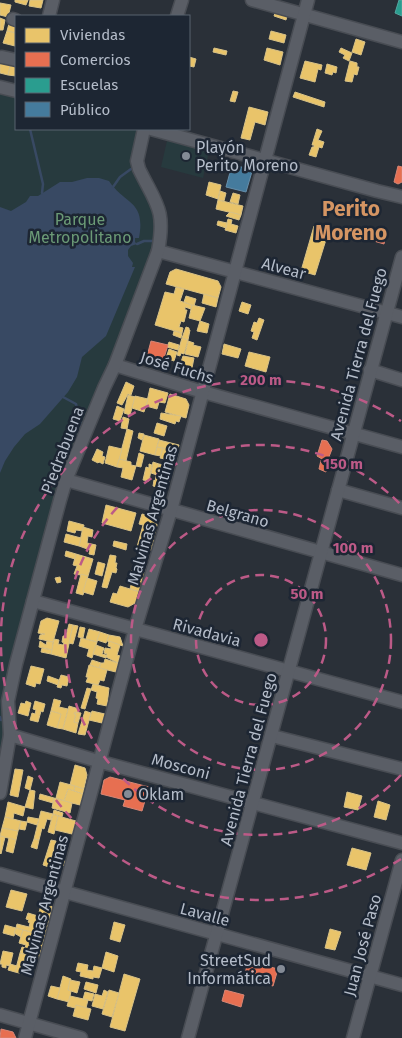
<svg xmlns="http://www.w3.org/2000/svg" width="402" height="1038" font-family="'Fira Sans',sans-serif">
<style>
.green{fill:#273a3e}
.water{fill:#384963}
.homes{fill:#e9c46a;stroke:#d9c286}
.shops{fill:#e76f51;stroke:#d88675}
.schools{fill:#2a9d8f;stroke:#53a6a0}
.public{fill:#457b9d;stroke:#668eaa}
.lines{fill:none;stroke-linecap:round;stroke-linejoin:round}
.stream{stroke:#384963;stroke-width:2.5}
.minor-casing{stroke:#484c53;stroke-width:15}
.minor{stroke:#5a5e66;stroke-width:12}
.ring{fill:none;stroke:#bc5a87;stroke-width:2.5;stroke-dasharray:9 6}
.poi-dot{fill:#848b96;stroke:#1d2633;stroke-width:2}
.labels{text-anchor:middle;stroke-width:5;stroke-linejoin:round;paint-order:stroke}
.poi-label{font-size:16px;fill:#b4bcc9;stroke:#1d2633;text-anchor:start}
.park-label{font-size:16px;fill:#6b9a76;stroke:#1d2633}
.street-label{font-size:16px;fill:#b4bcc9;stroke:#1d2633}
.district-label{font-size:21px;font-weight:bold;fill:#d59563;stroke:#1d2633}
.centre{fill:#bc5a87;stroke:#1d2633;stroke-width:2.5}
.ring-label{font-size:15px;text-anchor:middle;font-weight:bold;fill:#bc5a87;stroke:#1d2633;stroke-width:5;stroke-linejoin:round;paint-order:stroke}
</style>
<rect width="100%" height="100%" fill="#2a3038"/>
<g class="green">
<polygon points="0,87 16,91 16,129 144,129 137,161 161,234 66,480 16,664 0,793"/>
<polygon points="167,141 209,151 203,178 161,167"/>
</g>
<path class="water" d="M87 178H99L109 181C125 205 146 200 139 238H135V242L137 244 131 246 128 250V256L133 263 132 267H135L106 336 82 357 77 377 68 392 40 424 25 434 14 447 5 461 0 473V207L11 211 26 202 30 196H38L60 182H72Z"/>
<g class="homes">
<polygon points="15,0 28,0 26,5 15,2"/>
<polygon points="30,0 43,0 41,8 29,6"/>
<polygon points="0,3 11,5 8,17 0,15"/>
<polygon points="275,13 287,16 286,20 274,16"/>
<polygon points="0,18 5,20 3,30 0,30"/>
<polygon points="10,20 16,22 16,33 7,31"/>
<polygon points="7,31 16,33 15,46 3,43"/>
<polygon points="271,31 286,35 284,43 269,39"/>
<polygon points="356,39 365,42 361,55 352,52"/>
<polygon points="214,48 227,51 226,55 213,52"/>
<polygon points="267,48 283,52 280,65 264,60"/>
<polygon points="341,48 352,53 349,61 343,58 345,55 339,52"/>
<polygon points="189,57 196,59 194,67 189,66 189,68"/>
<polygon points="0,60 11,63 8,75 0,73"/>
<polygon points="305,61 322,65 321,70 318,69 315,82 300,78"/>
<polygon points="350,61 357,63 357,67 359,67 357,75 354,74 352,82 345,81"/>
<polygon points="11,63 16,64 16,76 8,75"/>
<polygon points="327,64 337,67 336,73 333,72 332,75 325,73"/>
<polygon points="233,91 238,92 235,102 230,101"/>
<polygon points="295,92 325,102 324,107 293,97"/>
<polygon points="249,107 268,112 265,125 255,122 250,140 241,138"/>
<polygon points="317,129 322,131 318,140 324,142 322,148 319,147 316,157 309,155 312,147 314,147 314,145 312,145"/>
<polygon points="209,182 221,185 218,199 206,195"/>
<polygon points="220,191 226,193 224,201 218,200"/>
<polygon points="233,193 240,195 238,204 230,202"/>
<polygon points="218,200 243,206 241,215 216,209"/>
<polygon points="230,212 241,215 239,220 226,216"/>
<polygon points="228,219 232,220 231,224 238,226 236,233 225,230"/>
<polygon points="218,221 227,223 226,228 217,225"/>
<polygon points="314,226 329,230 315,275 301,271"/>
<polygon points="176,269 218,281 221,287 218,298 166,284 170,272"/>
<polygon points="176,287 184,289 180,301 192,305 191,309 185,307 185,310 187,310 184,322 181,321 179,327 183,328 182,333 155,325 165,292 174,294"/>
<polygon points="204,294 218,298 216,307 202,303"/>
<polygon points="186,296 196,299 194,306 184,302"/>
<polygon points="242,302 251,305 248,314 239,311"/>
<polygon points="192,305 205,308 200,321 189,318"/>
<polygon points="259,318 264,320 257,340 252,338 254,332 251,331 254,322 257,323"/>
<polygon points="200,321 209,324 207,333 197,331"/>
<polygon points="186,327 189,328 189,330 190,330 188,340 182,338"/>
<polygon points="174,331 182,333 181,338 173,335"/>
<polygon points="182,338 188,340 184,354 181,353 180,356 177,355"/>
<polygon points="188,341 194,343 193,345 201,347 198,357 185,354"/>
<polygon points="169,342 179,345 178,350 167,347"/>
<polygon points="224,344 241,349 238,358 222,354"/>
<polygon points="169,349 177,352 174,361 166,358"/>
<polygon points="249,352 270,357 266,372 245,366"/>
<polygon points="183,356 194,358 192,368 180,365"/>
<polygon points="126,382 134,386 131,395 128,394 122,405 117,403"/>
<polygon points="150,388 168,393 165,403 159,402 157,409 146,406"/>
<polygon points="170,394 186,399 189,405 186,418 165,412"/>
<polygon points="128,395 135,397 130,415 124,413"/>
<polygon points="135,396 148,399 144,412 132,408"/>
<polygon points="117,406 124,409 120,421 113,419"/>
<polygon points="161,413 181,416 179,422 176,421 175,424 160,419"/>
<polygon points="123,417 129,419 127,429 121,428"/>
<polygon points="157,423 167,426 164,436 154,433"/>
<polygon points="127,429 133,431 126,461 119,459"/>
<polygon points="139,433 144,434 142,440 138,438"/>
<polygon points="144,435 159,439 155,455 140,451"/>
<polygon points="159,440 179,445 177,452 157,447"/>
<polygon points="109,446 122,449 117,467 105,463"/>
<polygon points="157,447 163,448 161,456 155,455"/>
<polygon points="163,448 177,452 174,461 160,458"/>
<polygon points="97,449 103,452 102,456 105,457 103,464 99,462 98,463 92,460"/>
<polygon points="139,453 144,455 141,467 136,466"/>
<polygon points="119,459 131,462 131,465 136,466 132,480 121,477 123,468 117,467"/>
<polygon points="153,462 159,464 157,475 151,473"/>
<polygon points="149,464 152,465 149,481 143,480 146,467 149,468"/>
<polygon points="159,464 173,467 168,485 162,488 153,486 154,480 155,481"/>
<polygon points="106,505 136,513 131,531 102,523"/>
<polygon points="142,514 154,517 157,525 151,550 137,547 143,525 139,524"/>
<polygon points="69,521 84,525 83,531 76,530 75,533 67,531"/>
<polygon points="83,527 93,530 92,537 88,536 87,543 96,545 94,555 89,554 90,550 79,546"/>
<polygon points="66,534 81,538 79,546 64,542"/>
<polygon points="114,541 127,544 126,550 113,546"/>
<polygon points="66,551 76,554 75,559 65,556"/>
<polygon points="76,554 93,559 88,576 74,574 77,566 73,565"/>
<polygon points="110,555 116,556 115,563 117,563 116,568 117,569 116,573 112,572 107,588 102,587"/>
<polygon points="98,562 105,564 102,576 95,574"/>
<polygon points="132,570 145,573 143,580 130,576"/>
<polygon points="81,574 88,576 83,595 76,593"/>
<polygon points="60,577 61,582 57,583 55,578"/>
<polygon points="133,577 143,580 140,592 130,589"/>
<polygon points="87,578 97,581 93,595 83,592"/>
<polygon points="120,586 140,592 137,602 128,607 110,602 113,593 117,594"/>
<polygon points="47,618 59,621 53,642 39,639 40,635 45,634 38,633 41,621"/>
<polygon points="69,624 73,625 66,658 51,654 54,639 59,640 58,644 63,645 64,643 62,642 63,636 66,636"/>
<polygon points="73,625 78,626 73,644 69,643"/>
<polygon points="80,627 85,628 83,638 78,637"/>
<polygon points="89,629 100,632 97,642 86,639"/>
<polygon points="100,632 109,635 106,643 97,640"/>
<polygon points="109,635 120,637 123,646 107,641"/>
<polygon points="81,638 97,642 92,658 87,656 89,649 79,646"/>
<polygon points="40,641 46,645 47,641 53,642 52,650 39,647"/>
<polygon points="109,641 120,645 117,655 120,656 118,663 106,657 107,654 104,653 105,648 111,649 111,647 108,646"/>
<polygon points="96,645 104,648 102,654 106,655 106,658 93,654"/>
<polygon points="42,648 52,650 51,654 41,652"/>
<polygon points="105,659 118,663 116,672 99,668 101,663 104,663"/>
<polygon points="92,660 101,663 99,668 90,665"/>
<polygon points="89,665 107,670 104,681 100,680 98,685 86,682 88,677 86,677"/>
<polygon points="31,666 44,669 40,684 36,683 35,687 26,684"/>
<polygon points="61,675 69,677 67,686 62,685 61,688 57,687"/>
<polygon points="48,676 59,680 58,685 47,681"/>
<polygon points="93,684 109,688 107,706 97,704 98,699 96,698 97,692 91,690"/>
<polygon points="87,688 91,689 85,709 81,708"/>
<polygon points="54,699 61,701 59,707 68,709 63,729 57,728 61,714 51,711"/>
<polygon points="26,701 31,703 28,716 18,713 21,703 25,704"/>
<polygon points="35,701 45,704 43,712 41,711 38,722 30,720 32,713 35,714 36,710 33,709"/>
<polygon points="69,706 79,709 78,713 75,712 74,714 76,714 74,722 78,723 76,733 63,729"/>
<polygon points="51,711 61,714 57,728 47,725"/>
<polygon points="85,711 91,713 85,735 78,734"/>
<polygon points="92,711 105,714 102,723 89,720"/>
<polygon points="75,712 81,713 78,723 74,722 76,714 74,714"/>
<polygon points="75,765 85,768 87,775 84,789 70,785"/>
<polygon points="15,769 23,770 18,797 10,795"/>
<polygon points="28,776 33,778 30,790 25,788"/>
<polygon points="60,782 75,786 74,791 68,789 64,801 56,798"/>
<polygon points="75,786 84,789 83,794 74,791"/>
<polygon points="68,789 83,794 80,805 64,801"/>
<polygon points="30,790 35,791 33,809 25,807"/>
<polygon points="347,792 362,796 358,810 344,807"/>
<polygon points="40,794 54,798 53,803 39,799"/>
<polygon points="54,798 72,803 70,813 52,808"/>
<polygon points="378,801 390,805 386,820 374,817"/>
<polygon points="8,802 25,807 23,816 14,813 13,819 5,817"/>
<polygon points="54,810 63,813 62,817 53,814"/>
<polygon points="41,811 53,814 51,820 47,819 44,829 42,828 39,840 34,839"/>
<polygon points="53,814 58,816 54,834 48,832"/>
<polygon points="58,816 76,821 72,834 55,830"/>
<polygon points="5,817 21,821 18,831 2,828"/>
<polygon points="28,817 39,819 37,825 27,822"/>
<polygon points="21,821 27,822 25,830 19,829"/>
<polygon points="2,828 18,831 16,840 0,836"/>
<polygon points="0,836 5,837 1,854 0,853"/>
<polygon points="9,838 16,840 13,853 6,851"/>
<polygon points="34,839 39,840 37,849 31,847"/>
<polygon points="51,840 56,841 49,867 43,865"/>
<polygon points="352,848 371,853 366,870 347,865"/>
<polygon points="52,858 65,861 64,865 59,869 49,867"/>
<polygon points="11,890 27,894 22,911 6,907"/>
<polygon points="43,898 49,900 52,907 45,936 16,928 17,924 29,927 30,923 28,922 29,920 26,919 28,913 38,916"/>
<polygon points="114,922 125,925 120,942 110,939"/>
<polygon points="5,925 16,928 14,936 3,933"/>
<polygon points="16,928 23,930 21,937 14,933"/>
<polygon points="330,929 341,932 335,950 325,948"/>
<polygon points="23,930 45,936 39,958 20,953 22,947 25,948 26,945 19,943"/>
<polygon points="3,951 13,953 10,966 6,965 6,968 2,967 2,964 0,964"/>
<polygon points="106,952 118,956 114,972 102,968"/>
<polygon points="20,953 26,955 22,968 24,969 23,974 15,972"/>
<polygon points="78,963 88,965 87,970 93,971 94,966 102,968 99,978 93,977 93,979 80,976 81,972 76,971"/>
<polygon points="10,964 17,966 15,972 8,970"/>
<polygon points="124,974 140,979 125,1031 110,1027"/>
<polygon points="63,976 71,979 68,990 71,991 69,1002 57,999"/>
<polygon points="70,980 80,982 77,993 68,990"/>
<polygon points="86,982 98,985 96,993 84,989"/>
<polygon points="51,986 60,988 57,999 48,996"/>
<polygon points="104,990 108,992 103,1009 92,1006 95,994 102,996"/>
<polygon points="109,990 119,993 112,1017 102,1014"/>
<polygon points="85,992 94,994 92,1001 83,999"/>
<polygon points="70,996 88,1000 86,1008 76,1005 75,1008 67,1006"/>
<polygon points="76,1005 91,1009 88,1020 73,1016"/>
</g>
<g class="shops">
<polygon points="398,166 402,167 402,182 398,184 394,182"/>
<polygon points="369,229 386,234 384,244 367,239"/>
<polygon points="151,341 168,345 163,361 147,356"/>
<polygon points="322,440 327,441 332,449 327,462 317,456"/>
<polygon points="321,460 329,462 326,472 319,469"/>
<polygon points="110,777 149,787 142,811 123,806 125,800 101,794 104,780"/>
<polygon points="248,961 278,969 273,986 244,978"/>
<polygon points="225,990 244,995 241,1007 222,1001"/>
<polygon points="1,1029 13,1032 16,1038 0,1038"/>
</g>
<polygon class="schools" points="399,0 402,0 402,16 395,13"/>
<polygon class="public" points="248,161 253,168 246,192 226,187 232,165 246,168"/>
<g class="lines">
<g class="stream">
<polyline points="30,129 43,184 42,193"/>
<polyline points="113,187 120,177 131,169"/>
<polyline points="137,244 144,241 154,241"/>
<polyline points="63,397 76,404 81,426"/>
<polyline points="0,717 1,720"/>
</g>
<g class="minor-casing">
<g id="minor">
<polyline points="252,0 402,42"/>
<polyline points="49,16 53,0"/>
<polyline points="177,16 182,0"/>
<polyline points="13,19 16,20"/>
<polyline points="2,57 16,60"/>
<polyline points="0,87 16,91"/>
<polyline points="151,129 377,191 402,197"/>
<polyline points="158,251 402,317"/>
<polyline points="115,365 203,392 402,447"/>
<polyline points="370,370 402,380"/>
<polyline points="66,480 402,575"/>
<polyline points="338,490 402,508"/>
<polyline points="33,601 402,702"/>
<polyline points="10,735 101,762 402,843"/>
<polyline points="272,736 402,769"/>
<path d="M0 793 10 735 8 701 16 664 60 500 66 480 104 388 115 365 158 251C166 209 156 204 139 169L137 161 144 129"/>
<polyline points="0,874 402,985"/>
<polyline points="0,1015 81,1038"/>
<polyline points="25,1038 135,629 171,510 308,0"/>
<polyline points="188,1038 402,257"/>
<polyline points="353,1038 402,860"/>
</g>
</g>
<use href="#minor" class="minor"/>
</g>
<g class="ring">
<circle cx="261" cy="640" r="65"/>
<circle cx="261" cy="640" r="130"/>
<path d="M401 775A195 195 0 1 1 401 505"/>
<path d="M401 859A260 260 0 1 1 401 421"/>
</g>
<g class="poi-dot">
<circle cx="186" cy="156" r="5"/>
<circle cx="128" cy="794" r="5"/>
<circle cx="281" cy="969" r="5"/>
</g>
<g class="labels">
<g class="poi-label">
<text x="196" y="153">Playón<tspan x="196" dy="18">Perito Moreno</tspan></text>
<text x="138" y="800">Oklam</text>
<text x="271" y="966" text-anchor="end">StreetSud<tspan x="271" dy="18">Informática</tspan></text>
</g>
<g class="park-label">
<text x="80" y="225">Parque<tspan x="80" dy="18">Metropolitano</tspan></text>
</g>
<g class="street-label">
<text transform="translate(284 268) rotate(15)" y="6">Alvear</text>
<text transform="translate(358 354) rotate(-75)" y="6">Avenida Tierra del Fuego</text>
<text transform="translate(177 367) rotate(17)" y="6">José Fuchs</text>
<text transform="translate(62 450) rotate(-69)" y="6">Piedrabuena</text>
<text transform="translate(238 513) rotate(16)" y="6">Belgrano</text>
<text transform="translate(152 515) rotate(-74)" y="6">Malvinas Argentinas</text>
<text transform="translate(207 632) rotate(15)" y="6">Rivadavia</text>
<text transform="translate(248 759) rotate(-75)" y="6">Avenida Tierra del Fuego</text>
<text transform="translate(181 766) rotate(15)" y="6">Mosconi</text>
<text transform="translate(44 905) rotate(-75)" y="6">Malvinas Argentinas</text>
<text transform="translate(205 914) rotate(15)" y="6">Lavalle</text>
<text transform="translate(362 945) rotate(-75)" y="6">Juan José Paso</text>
</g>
<g class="district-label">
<text x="351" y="216">Perito<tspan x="351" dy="24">Moreno</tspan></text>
</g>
</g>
<circle cx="261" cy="640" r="8" class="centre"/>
<g class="ring-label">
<text x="261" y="385">200 m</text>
<text x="343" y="469">150 m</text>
<text x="353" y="553">100 m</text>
<text x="307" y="599">50 m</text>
</g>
<rect x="15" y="15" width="175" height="115" fill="#1d2633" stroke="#59626f"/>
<rect x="25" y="28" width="25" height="15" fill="#e9c46a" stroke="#59626f"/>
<text x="60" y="40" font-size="15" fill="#b4bcc9">Viviendas</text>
<rect x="25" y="52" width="25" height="15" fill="#e76f51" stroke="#59626f"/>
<text x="60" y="65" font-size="15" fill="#b4bcc9">Comercios</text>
<rect x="25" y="78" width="25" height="15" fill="#2a9d8f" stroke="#59626f"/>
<text x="60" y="90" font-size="15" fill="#b4bcc9">Escuelas</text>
<rect x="25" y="102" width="25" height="15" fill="#457b9d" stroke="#59626f"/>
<text x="60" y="115" font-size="15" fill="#b4bcc9">Público</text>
</svg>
